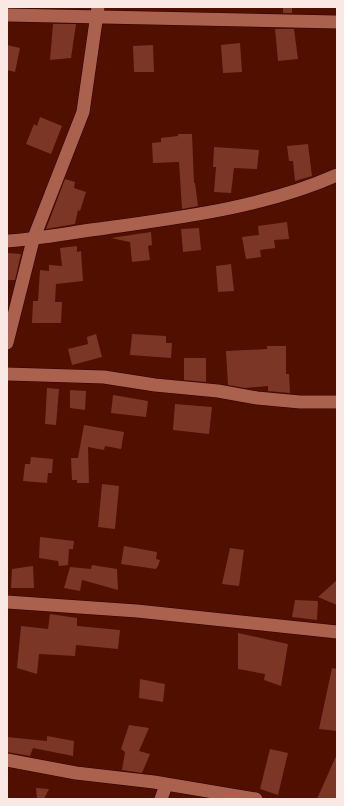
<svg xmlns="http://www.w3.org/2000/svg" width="344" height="806" font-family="Raleway,sans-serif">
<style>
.building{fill:#7b3625}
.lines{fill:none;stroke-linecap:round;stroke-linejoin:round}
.minor-casing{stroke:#2e0000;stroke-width:14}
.minor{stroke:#aa614e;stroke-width:13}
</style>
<rect width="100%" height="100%" fill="#510f00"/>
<g class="building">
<rect x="283" y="7" width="9" height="6"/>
<polygon points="53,24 76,24 71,58 50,60"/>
<polygon points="275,29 294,29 298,59 278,61"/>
<polygon points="240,43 242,72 223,73 221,45"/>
<polygon points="7,45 20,48 15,72 7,70"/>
<polygon points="153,45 154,72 134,72 133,46"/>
<polygon points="40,117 62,126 51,154 26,144 34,124 37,126"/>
<polygon points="178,134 192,134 194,183 195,183 198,206 182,209 179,162 153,163 152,143 161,142 161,138 178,136"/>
<polygon points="308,144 312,176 295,181 293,161 289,161 287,146"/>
<polygon points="214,147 259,150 257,169 234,168 231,193 214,192 216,167 213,167"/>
<polygon points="65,179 75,182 74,188 86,192 80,211 78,210 75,224 46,229"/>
<polygon points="287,222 289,239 274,240 275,248 260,250 261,257 246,259 242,237 259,235 258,226"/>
<polygon points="199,228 201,250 183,252 181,229"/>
<polygon points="151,232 152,245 148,246 150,260 132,262 130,242 111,238"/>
<polygon points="77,246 77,252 81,251 83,281 56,284 55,302 62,302 61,323 32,323 33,301 38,301 40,270 49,271 49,265 62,266 60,248"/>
<polygon points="8,253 21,254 15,280 7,280"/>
<polygon points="231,264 234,291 218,292 216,266"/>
<polygon points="96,334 102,357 72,365 68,349 88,344 87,337"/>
<polygon points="132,334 166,336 166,343 172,343 171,358 130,355"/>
<polygon points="267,346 286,346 286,374 289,374 290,393 268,391 268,386 245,388 228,385 226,351 267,349"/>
<polygon points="184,358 206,358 206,382 184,380"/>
<polygon points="47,388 59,389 56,425 45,424"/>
<polygon points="70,390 86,391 85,410 70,408"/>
<polygon points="113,395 148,401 146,417 111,413"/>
<polygon points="175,404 212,407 209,434 173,430"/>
<polygon points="84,425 124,432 121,449 105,446 104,450 88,447 89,483 77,483 77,480 72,480 71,458 78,458"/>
<polygon points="31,457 53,459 52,473 48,473 47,483 23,481 25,464 30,464"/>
<polygon points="102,484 119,486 115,529 98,527"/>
<polygon points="40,537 74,541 73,549 69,549 68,565 59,566 58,561 39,558"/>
<polygon points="124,546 157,552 156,559 160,560 158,566 156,569 121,564"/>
<polygon points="230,548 244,550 239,586 222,584"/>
<polygon points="92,565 117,569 118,590 82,580 80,591 64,588 70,567 91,569"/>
<polygon points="33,566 34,588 11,588 12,569"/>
<polygon points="337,580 337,605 318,597"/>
<polygon points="295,600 318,601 317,620 292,617"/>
<polygon points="50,614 77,618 77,626 120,630 118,649 76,645 75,656 39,654 37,674 17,668 21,626 48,629"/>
<polygon points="238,633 288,644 281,686 264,680 265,674 238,669"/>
<polygon points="332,668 337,669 337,731 319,729"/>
<polygon points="140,679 165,684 163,702 139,698"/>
<polygon points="129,725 149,728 139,751 150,754 142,773 122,770 125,752 121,749"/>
<polygon points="47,736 74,741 73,756 33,748 30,756 7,752 7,737 47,741"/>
<polygon points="270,749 288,753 278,795 260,789"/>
<polygon points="337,754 337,799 317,799"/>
<polygon points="36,788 49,789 44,799 37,799"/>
</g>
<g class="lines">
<g class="minor-casing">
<g id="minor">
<polyline points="7,15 337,22"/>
<path d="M7 241C40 239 73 232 106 228 184 217 265 207 337 175"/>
<polyline points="7,343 33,240 83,112 98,7"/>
<polyline points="7,374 104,377 155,385 218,391 257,398 300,402 337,402"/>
<polyline points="7,602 137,611 337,632"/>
<polyline points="7,760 76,773 154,782 256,799"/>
<polyline points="161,799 166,785"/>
</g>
</g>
<use href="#minor" class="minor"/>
</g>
<rect width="344" height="806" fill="none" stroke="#f9e8e3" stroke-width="16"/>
</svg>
